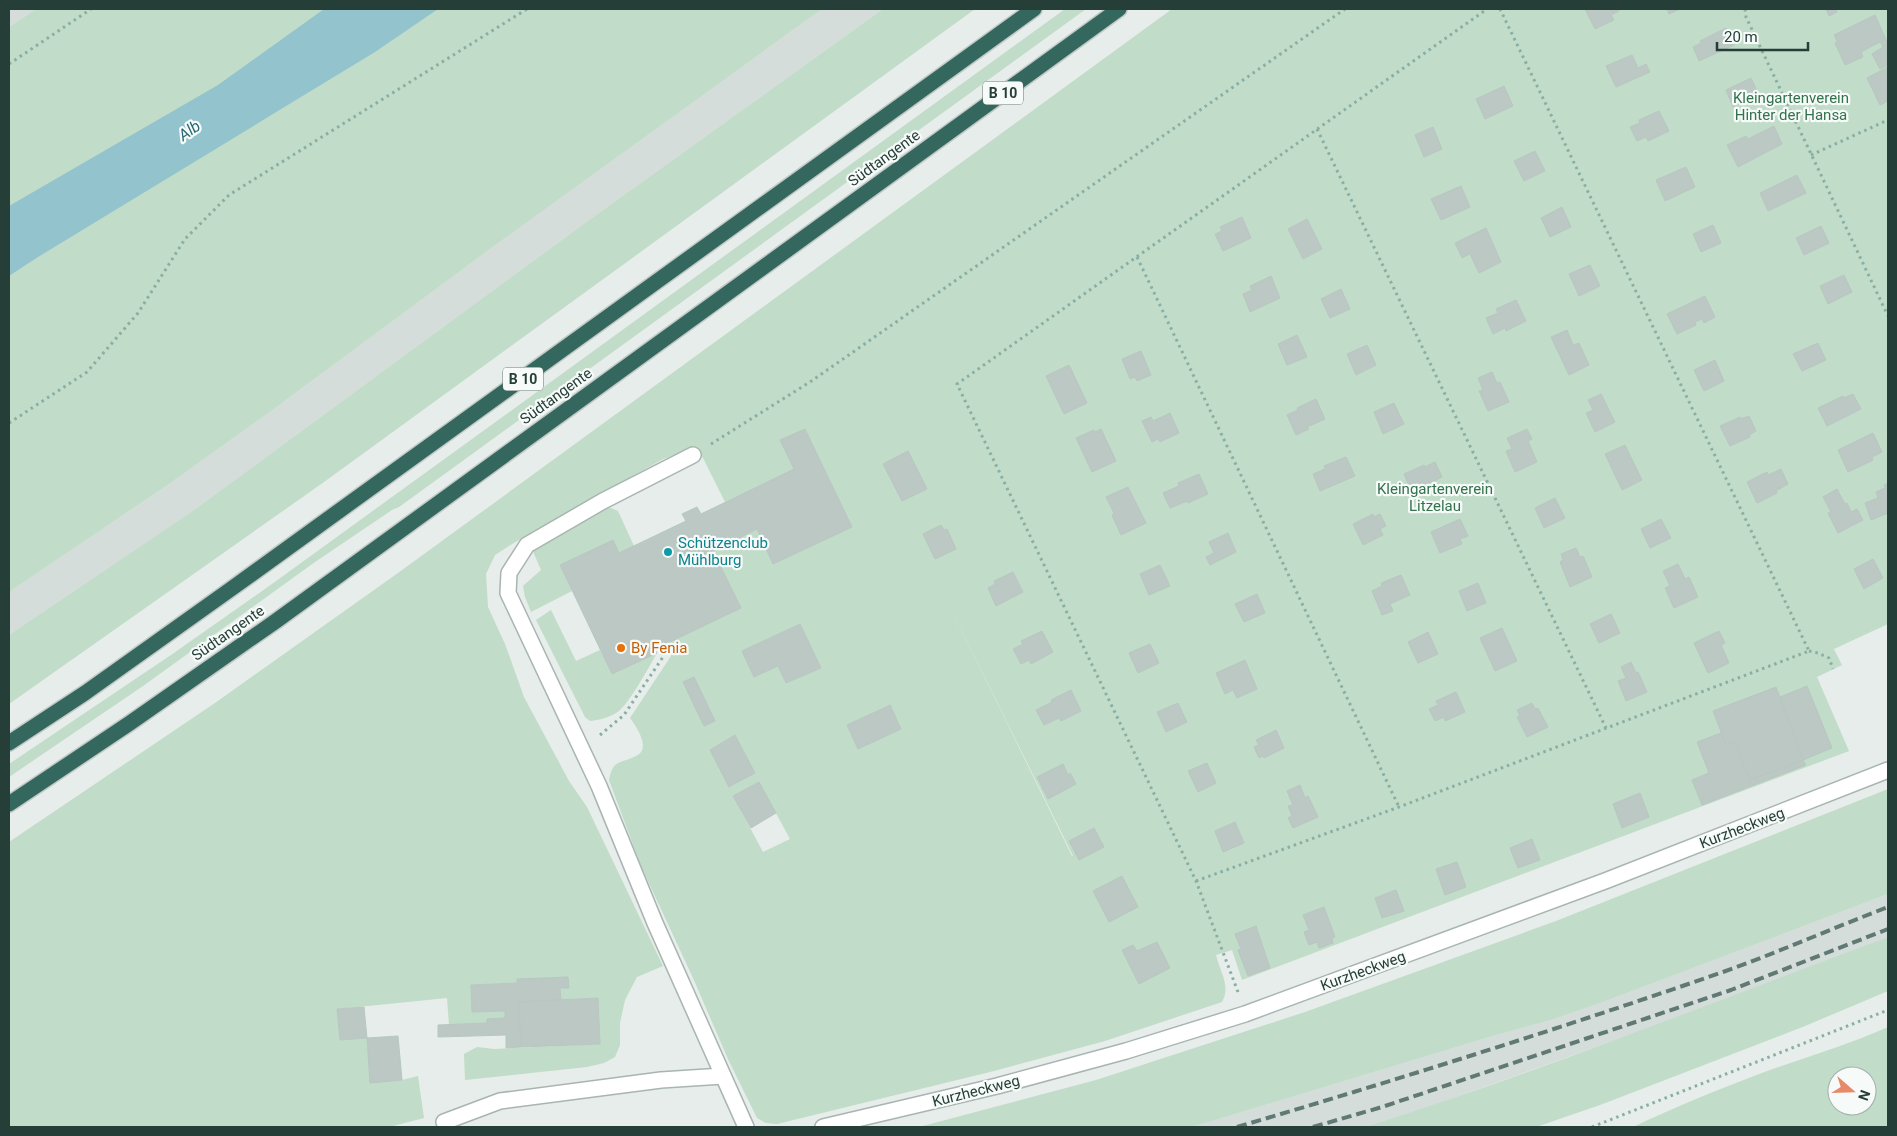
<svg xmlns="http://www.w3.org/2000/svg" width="1897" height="1136" font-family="Roboto,sans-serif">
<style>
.built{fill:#d4ddd9}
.green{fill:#c1dcc8;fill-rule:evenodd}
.water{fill:#93c3cd}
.building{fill:#bbc8c3;stroke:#b8c7c1}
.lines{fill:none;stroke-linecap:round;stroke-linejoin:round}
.lane-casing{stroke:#a9b5b1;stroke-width:18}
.street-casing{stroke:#a9b5b1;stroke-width:18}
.highway-casing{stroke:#c2c9c7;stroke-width:18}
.path{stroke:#89aea3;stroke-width:3;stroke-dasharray:2.5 4;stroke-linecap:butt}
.lane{stroke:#fff;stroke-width:15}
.street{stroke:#fff;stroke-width:15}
.highway{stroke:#34685e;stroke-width:15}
.rail{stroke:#617973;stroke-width:4;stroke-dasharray:10 5;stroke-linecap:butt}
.culture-dot{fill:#0f9aa8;stroke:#f6faf8;stroke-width:2}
.food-dot{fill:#e8710a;stroke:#f6faf8;stroke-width:2}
.labels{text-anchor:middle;stroke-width:4.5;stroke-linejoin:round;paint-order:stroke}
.shield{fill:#f6faf8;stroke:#647672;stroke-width:1}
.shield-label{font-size:14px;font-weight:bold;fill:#263e38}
.park-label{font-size:15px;fill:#33724c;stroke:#f6faf8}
.street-label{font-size:15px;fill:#263e38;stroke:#f6faf8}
.culture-label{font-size:15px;fill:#0d838f;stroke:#f6faf8;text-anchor:start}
.food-label{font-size:15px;fill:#c56008;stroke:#f6faf8;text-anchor:start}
.water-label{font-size:16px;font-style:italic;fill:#246776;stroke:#f6faf8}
</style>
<rect width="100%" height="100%" fill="#e6edea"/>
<g class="built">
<polygon points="9,9 36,9 9,27"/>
<polygon points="822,9 883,9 585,223 194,510 9,635 9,592 169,484 267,414 494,246"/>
<polygon points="1888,894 1888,937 1700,1010 1431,1106 1365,1127 1192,1127 1496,1035 1551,1020 1603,1002"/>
</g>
<g class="green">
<polygon points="36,9 822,9 494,246 267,414 169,484 9,592 9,27"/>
<polygon points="883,9 975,9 324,482 9,704 9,635 194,510 585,223"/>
<polygon points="1065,9 1086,9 399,507 392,510 315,562 143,686 9,777 9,764 171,655 272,584"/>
<path d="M1172 9H1888V624L1834 649 1842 665 1817 677 1849 751 1242 980 1232 950 1216 955C1220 972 1231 986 1222 1002L1105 1041 994 1071 777 1124 766 1123 757 1118 728 1059 693 978 641 866 609 780C613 759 620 764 636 756 652 749 636 726 630 718L671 656 667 643 740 608 713 551 757 529 773 564 852 527 805 429 780 440 794 469 725 502 703 458 695 448 663 459 512 544 495 555 486 574 488 607 505 644 524 697 569 781 587 807 663 966 637 977 625 1000 620 1023V1045L615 1057 604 1063 587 1067 465 1080 464 1054 477 1047 494 1049 600 1044 598 998 561 1000 560 988H568L517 983 471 985 472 1012 505 1011V1018L488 1019 487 1023 449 1025 447 998 338 1009 340 1040 367 1038 370 1082 402 1080 418 1076 424 1118 389 1127H9V842L215 703 398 573ZM936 578 1073 856H1072ZM800 624 821 668 786 683 778 666 754 677 743 651ZM889 705 901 729 858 749 847 725ZM735 735 755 773 730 787 710 750ZM759 782 790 839 763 852 733 796Z"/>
<polygon points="604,508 611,508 618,511 634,546 619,553 613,540 560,565 572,591 531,612 525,597 523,586 541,570 532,549"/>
<path d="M551 610 576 661 600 650 612 674 657 653C649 667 631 700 620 710 612 717 600 720 590 721L585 717 536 620Z"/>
<polygon points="1888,789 1888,894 1603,1002 1551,1020 1496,1035 1192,1127 919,1127 1096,1080 1305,1012 1556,921"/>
<path d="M1888 937V991L1805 1026 1600 1105 1536 1127H1365C1542 1071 1714 1002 1888 937Z"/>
<path d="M1888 1027V1127H1633C1677 1106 1724 1087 1770 1070 1810 1056 1850 1044 1888 1027ZM1837 1076H1867V1106H1837Z"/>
</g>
<polygon class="water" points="324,9 438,9 375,52 38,257 9,276 9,206 218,85"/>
<g class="building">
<polygon points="1585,9 1618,9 1619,11 1611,15 1614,20 1595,29"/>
<polygon points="1667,9 1680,9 1669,14"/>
<polygon points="1826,9 1836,9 1837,12 1829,16"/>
<polygon points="1875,15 1888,44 1883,47 1880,42 1861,52 1863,57 1845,65 1835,43 1837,41 1834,35"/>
<polygon points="1726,28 1734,45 1699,61 1693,47 1701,43 1700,41"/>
<polygon points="1888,44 1888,65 1880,69 1872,54"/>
<polygon points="1632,55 1638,68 1646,64 1650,72 1616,87 1606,66"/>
<polygon points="1888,67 1888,101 1880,105 1867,78"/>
<polygon points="1751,78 1759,95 1733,107 1726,90"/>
<polygon points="1504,86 1513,106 1485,119 1476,99"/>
<polygon points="1659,111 1669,131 1648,141 1646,137 1637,141 1630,127 1640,123 1639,120"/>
<polygon points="1774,126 1782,144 1738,167 1727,145 1746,136 1748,139"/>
<polygon points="1433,127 1442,149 1424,157 1415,135"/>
<polygon points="1535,151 1545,171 1524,181 1514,161"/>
<polygon points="1686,167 1695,187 1665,201 1656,180"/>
<polygon points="1797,175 1806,193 1768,211 1760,193"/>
<polygon points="1461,186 1470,207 1441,220 1431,199"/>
<polygon points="1562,207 1571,227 1550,237 1541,218"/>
<polygon points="1242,217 1251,238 1223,251 1215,234 1222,231 1220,227"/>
<polygon points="1307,219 1322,249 1303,259 1288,229"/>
<polygon points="1713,225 1721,243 1701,252 1693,234"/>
<polygon points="1821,226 1829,243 1804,255 1796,238"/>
<polygon points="1486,228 1501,262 1479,273 1470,254 1462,258 1455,243"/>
<polygon points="1590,265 1600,286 1579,296 1569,274"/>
<polygon points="1844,275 1852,292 1828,304 1820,286"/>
<polygon points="1271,276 1280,298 1250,312 1243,294 1252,290 1250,286"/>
<polygon points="1341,289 1350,309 1330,318 1321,299"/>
<polygon points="1705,296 1715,317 1704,323 1702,319 1695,322 1696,325 1677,334 1667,314"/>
<polygon points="1516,300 1526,321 1506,331 1505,328 1493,334 1486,318 1498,313 1496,309"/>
<polygon points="1567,330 1573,345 1579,343 1589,365 1569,375 1551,337"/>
<polygon points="1297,335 1307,357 1287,365 1278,344"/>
<polygon points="1818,343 1826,360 1802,371 1793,354"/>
<polygon points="1367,345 1376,365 1356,375 1347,354"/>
<polygon points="1141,351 1151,375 1137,381 1135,377 1130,379 1122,359"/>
<polygon points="1715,360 1724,381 1704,391 1694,370"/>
<polygon points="1069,365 1087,403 1064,414 1046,376"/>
<polygon points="1492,372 1497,383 1500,382 1509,402 1488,411 1479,391 1483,390 1478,378"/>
<polygon points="1601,394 1615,422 1595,432 1586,413 1593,410 1588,400"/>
<polygon points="1853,394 1861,409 1827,426 1818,408 1843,396 1844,398"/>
<polygon points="1316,399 1325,419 1307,427 1309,429 1296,435 1287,415 1298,410 1297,408"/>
<polygon points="1394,403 1404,424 1383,434 1374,412"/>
<polygon points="1170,413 1179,433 1160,442 1158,439 1152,442 1142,421 1151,417 1153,421"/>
<polygon points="1749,416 1756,431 1749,435 1750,437 1730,446 1720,426 1740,417 1741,419"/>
<polygon points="805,429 852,527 773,564 757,529 713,551 741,608 655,649 657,653 612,674 560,565 613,540 619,553 686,521 682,514 697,507 701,514 794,469 780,440"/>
<polygon points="1101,429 1116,461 1092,472 1076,438 1094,430 1095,432"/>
<polygon points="1527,429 1532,439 1528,441 1537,462 1515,472 1506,451 1512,449 1507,438"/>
<polygon points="1873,433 1882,452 1872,457 1873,460 1848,472 1838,450"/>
<polygon points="1625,445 1642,480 1622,490 1605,454"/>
<polygon points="908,451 927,489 902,501 883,464"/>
<polygon points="1346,457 1355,476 1320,491 1313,474 1325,469 1324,466"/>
<polygon points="1435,462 1442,477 1433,482 1434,485 1413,495 1404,474 1424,465 1425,467"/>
<polygon points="1781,469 1788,484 1776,491 1777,493 1757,503 1747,482 1767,472 1768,475"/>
<polygon points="1199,474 1208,494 1188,503 1187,501 1170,508 1163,493 1179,486 1178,483"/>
<polygon points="1888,483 1888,513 1871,520 1865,503 1878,498 1876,492 1885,488 1884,485"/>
<polygon points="1128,487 1146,523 1121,535 1112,515 1114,513 1106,497"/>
<polygon points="1837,489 1845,504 1847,503 1851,512 1857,509 1863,520 1838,533 1828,513 1831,512 1823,497"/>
<polygon points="1555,498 1565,518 1544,528 1535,508"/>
<polygon points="1373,514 1374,517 1380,514 1386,526 1380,529 1383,535 1363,545 1353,524"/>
<polygon points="1460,519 1468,536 1460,539 1462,544 1440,553 1431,532"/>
<polygon points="1661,519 1671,538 1650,548 1641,529"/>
<polygon points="941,525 944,530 947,529 956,549 935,559 923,534"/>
<polygon points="1228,533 1236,552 1210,565 1206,557 1214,553 1209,542"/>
<polygon points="1576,548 1580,557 1583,556 1592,577 1570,587 1560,562 1563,560 1561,554"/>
<polygon points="1873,559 1883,578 1864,589 1854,569"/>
<polygon points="1678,564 1685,579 1689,577 1698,597 1674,608 1665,588 1670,586 1663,571"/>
<polygon points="1160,565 1170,586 1149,595 1140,574"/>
<polygon points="1013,572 1023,592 996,606 988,588 995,584 994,581"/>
<polygon points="1401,575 1410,595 1390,604 1393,611 1382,615 1372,591 1382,586 1381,583"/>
<polygon points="1478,583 1486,603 1467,611 1459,591"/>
<polygon points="1257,594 1265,613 1244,622 1235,604"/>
<polygon points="1611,614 1620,633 1599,643 1590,624"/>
<polygon points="800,624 821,668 786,683 778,666 754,677 742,651"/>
<polygon points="1502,628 1517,661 1495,671 1480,638"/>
<polygon points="1042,631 1053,652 1031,664 1029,660 1021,664 1013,649 1023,644 1021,641"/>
<polygon points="1719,631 1725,643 1721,645 1729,663 1708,673 1694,643"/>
<polygon points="1428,632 1438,654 1418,663 1408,642"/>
<polygon points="1150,644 1159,663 1138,673 1129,653"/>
<polygon points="1245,660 1257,689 1237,698 1233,690 1225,694 1216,673"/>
<polygon points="1631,662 1636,673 1638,672 1647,692 1626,701 1618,681 1626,678 1621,667"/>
<polygon points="694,677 715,721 704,726 683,682"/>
<polygon points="1807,686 1832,748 1803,760 1780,697"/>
<polygon points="1776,687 1803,760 1750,780 1735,742 1726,745 1713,711"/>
<polygon points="1071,690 1081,711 1061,721 1059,718 1044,725 1036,710 1052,702 1051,700"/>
<polygon points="1456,692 1465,712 1445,721 1444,717 1435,721 1429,709 1438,705 1436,701"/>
<polygon points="1178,703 1187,722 1166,732 1157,712"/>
<polygon points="1532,703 1535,709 1538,708 1548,727 1527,737 1517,717 1520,716 1517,710"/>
<polygon points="890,705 901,729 858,749 847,725"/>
<polygon points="1276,730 1284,748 1264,758 1263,756 1259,758 1254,747 1259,745 1256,740"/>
<polygon points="1721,733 1726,745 1735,742 1750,780 1803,760 1806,765 1702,805 1692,780 1709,773 1697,742"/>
<polygon points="735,735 755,773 729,787 710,750"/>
<polygon points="1207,763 1216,783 1198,792 1188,771"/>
<polygon points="1063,764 1068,775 1070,773 1076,784 1048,799 1037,777"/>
<polygon points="759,782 776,813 751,828 733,796"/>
<polygon points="1300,785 1305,798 1308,796 1318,817 1293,828 1288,818 1292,816 1288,806 1293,805 1287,791"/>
<polygon points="1640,793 1649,817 1622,828 1613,804"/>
<polygon points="1235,822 1244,843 1223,852 1215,831"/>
<polygon points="1094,828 1104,847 1079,860 1069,841"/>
<polygon points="1532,839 1540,860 1518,868 1510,848"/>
<polygon points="1457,862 1466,887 1445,895 1436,869"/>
<polygon points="1122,876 1138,907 1109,922 1093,891"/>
<polygon points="1396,890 1404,911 1382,918 1375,898"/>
<polygon points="1324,907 1335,937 1332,938 1333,943 1319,948 1317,942 1309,945 1304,932 1309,930 1303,915"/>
<polygon points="1256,926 1270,968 1248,976 1238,950 1241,949 1235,934"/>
<polygon points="1157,942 1170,968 1139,984 1122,950 1133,945 1137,951"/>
<polygon points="568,977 569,988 560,988 561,1000 519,1002 521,1047 506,1048 506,1035 438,1037 438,1025 487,1023 487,1019 505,1018 505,1011 472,1012 471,985 517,983 517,979"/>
<polygon points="598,998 600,1044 521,1047 519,1002"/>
<polygon points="364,1007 367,1038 340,1040 337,1009"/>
<polygon points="398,1036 402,1080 370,1083 367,1038"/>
</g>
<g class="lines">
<g class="lane-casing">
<g id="lane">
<polyline points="693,455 603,501 527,545 509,573 508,593 599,786 655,923 746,1127"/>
<polyline points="444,1122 500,1101 661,1080 723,1076"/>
</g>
</g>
<g class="street-casing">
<polyline id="street" points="823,1127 997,1086 1126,1051 1245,1014 1605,881 1888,770"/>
</g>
<g class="highway-casing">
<g id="highway">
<polyline points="9,743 85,693 231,589 1034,9"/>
<polyline points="9,804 130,723 276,621 1119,9"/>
</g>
</g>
<g class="path">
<polyline points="1745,9 1746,17 1888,316"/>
<polyline points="9,64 91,9"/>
<polyline points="1317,129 1606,728"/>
<polyline points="1811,155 1888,120"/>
<polyline points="1137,257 1399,807"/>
<polyline points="9,423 87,372 138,313 185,239 229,195 527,9"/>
<polyline points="711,444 810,382 1345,9"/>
<polyline points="1809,651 1818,653 1829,658 1833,669"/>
<polyline points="600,735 624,715 663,657 660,647"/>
<polyline points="1196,881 1399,807 1809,651 1500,9"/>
<polyline points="1238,992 1196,881 957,384 1487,9"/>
<polyline points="1592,1127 1888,1010"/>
</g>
<use href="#lane" class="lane"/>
<use href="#street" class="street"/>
<use href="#highway" class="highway"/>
<g class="rail">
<path d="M1237 1127C1400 1079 1562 1028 1723 972 1779 952 1833 928 1888 907"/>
<polyline points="1313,1127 1382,1107 1731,990 1888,929"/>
</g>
</g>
<circle class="culture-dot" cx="668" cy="552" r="5"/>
<circle class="food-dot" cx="621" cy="648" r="5"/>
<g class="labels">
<g class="shield">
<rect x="983" y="81.5" width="40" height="23" rx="4"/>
<rect x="503" y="367.5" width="40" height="23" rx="4"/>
</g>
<g class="shield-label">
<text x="1003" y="98">B 10</text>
<text x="523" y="384">B 10</text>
</g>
<g class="park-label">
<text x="1791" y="103">Kleingartenverein<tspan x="1791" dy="17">Hinter der Hansa</tspan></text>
<text x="1435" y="494">Kleingartenverein<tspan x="1435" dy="17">Litzelau</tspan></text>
</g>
<g class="street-label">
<text transform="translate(884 158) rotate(-36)" y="5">Südtangente</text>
<text transform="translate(556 396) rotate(-36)" y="5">Südtangente</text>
<text transform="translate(228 633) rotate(-35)" y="5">Südtangente</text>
<text transform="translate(1742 828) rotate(-21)" y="5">Kurzheckweg</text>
<text transform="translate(1363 971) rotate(-20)" y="5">Kurzheckweg</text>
<text transform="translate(976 1091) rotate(-14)" y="5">Kurzheckweg</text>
</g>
<g class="culture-label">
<text x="678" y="548">Schützenclub<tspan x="678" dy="17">Mühlburg</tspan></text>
</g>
<g class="food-label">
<text x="631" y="653">By Fenia</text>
</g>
<g class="water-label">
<text transform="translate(189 130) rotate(-35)" y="6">Alb</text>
</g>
</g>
<rect width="1897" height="1136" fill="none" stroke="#263e38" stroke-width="20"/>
<g transform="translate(1852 1091) rotate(110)"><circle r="24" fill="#f6faf8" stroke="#a3afab"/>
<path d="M0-4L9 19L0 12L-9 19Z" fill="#e78a6a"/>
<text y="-8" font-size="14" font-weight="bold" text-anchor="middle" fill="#263e38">N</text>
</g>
<path d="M1717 42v8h91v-8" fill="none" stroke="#263e38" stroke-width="2.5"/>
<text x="1724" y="42" font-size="15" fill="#263e38" stroke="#f6faf8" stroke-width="4" paint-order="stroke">20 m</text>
</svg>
